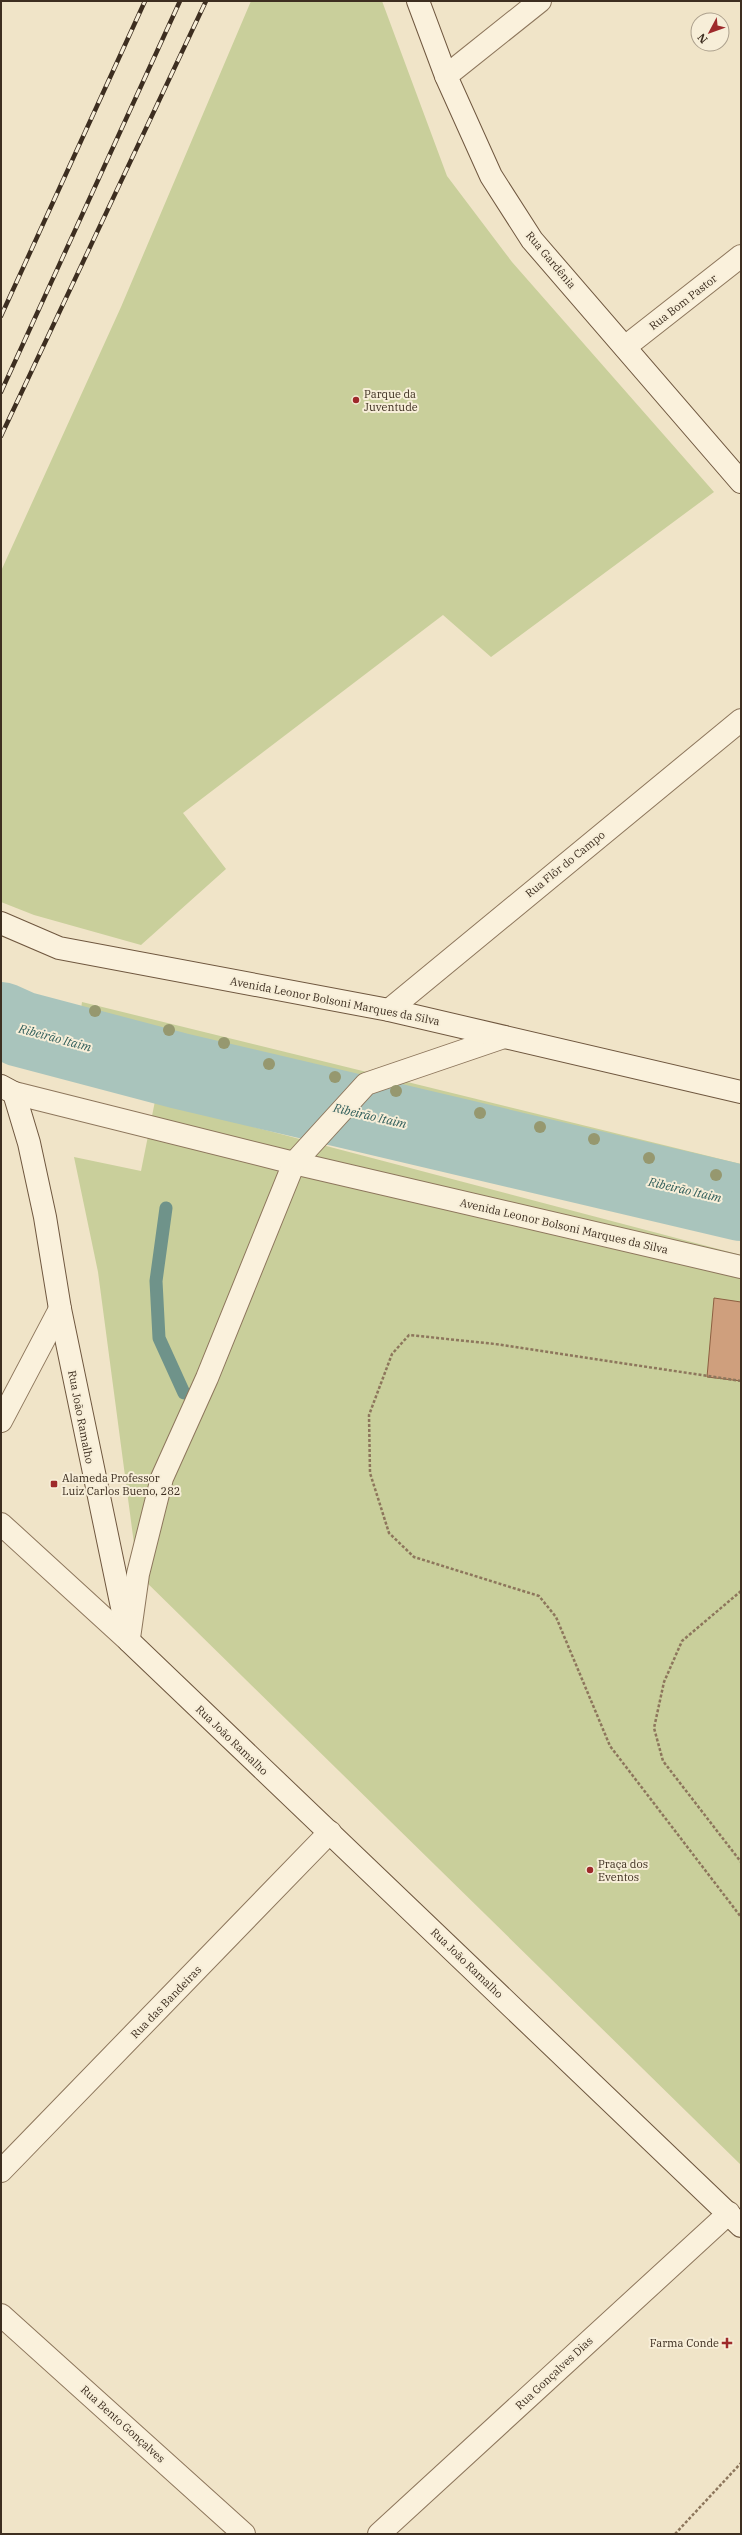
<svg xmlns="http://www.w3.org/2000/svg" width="742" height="2535" font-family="'IBM Plex Serif',serif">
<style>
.green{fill:#c9cf9b}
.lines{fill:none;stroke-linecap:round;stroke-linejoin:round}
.stream{stroke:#6f938a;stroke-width:13}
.river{stroke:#a9c4bc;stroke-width:76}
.building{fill:#cf9f7d;stroke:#8d5f41}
.street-casing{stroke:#8d765c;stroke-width:24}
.secondary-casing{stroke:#6f573f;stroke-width:24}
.path{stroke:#8d765c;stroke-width:2.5;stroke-dasharray:3 2;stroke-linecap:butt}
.street{stroke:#faf1dc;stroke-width:22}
.secondary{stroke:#faf1dc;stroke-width:22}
.rail-casing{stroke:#3d2e20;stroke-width:4.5}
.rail{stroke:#f7eed8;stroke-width:3;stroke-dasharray:9;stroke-linecap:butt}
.tree{fill:#96986f}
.poi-dot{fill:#9e2a2b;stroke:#f7eed8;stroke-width:1.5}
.labels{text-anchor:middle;stroke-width:4;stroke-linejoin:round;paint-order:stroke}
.street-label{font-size:11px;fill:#3d2e20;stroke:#f7eed8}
.poi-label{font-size:11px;fill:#3d2e20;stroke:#f7eed8;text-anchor:start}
.water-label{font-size:12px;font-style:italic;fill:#2f5d5a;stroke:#f7eed8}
</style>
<rect width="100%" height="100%" fill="#f0e4c8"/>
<g class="green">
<polygon points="251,1 382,1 447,176 512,262 714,492 491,657 443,615 183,813 226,869 141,945 34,915 1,902 1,571 121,307"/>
<polygon points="82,1002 741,1164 741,1183 80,1016"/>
<polygon points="155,1101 741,1255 741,2165 138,1574 98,1272 74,1157 141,1171"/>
</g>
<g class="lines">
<polyline class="stream" points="166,1208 156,1281 159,1338 184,1393"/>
<polyline class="river" points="1,1020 21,1029 180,1071 741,1203"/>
</g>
<polygon class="building" points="714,1298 741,1302 741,1381 707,1377"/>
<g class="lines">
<g class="street-casing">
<g id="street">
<polyline points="446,76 540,1"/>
<polyline points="625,347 741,256"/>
<polyline points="389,1010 741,720"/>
<polyline points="14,1093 294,1163 741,1267"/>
<polyline points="1,1421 60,1309"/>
<polyline points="1,1524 129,1641"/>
<polyline points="129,1638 138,1574 162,1478 207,1378 294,1163 366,1084 504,1037"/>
<polyline points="1,2171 330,1832"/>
<polyline points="1,2315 244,2534"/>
<polyline points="379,2534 729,2213"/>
</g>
</g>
<g class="secondary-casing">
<g id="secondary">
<polyline points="418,1 446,76 491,176 532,240 741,482"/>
<polyline points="1,923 59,948 389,1010 741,1092"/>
<polyline points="1,1086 14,1093 29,1143 45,1217 60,1309 129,1641 741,2226"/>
</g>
</g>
<g class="path">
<polyline points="741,1381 495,1344 409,1335 392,1354 369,1415 370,1473 389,1533 414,1557 539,1596 556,1617 610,1746 741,1917"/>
<polyline points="741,1591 682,1641 664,1682 654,1728 663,1761 741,1862"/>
<polyline points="675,2534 741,2463"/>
</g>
<use href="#street" class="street"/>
<use href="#secondary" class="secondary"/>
<g class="rail-casing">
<g id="rail">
<polyline points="1,316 145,1"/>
<polyline points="1,392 180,1"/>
<polyline points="1,436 206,1"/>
</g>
</g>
<use href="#rail" class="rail"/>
</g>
<g class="tree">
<circle cx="95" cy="1011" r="6"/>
<circle cx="169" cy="1030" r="6"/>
<circle cx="224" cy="1043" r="6"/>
<circle cx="269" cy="1064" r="6"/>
<circle cx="335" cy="1077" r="6"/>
<circle cx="396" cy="1091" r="6"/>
<circle cx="480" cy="1113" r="6"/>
<circle cx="540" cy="1127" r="6"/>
<circle cx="594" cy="1139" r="6"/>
<circle cx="649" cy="1158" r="6"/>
<circle cx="716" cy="1175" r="6"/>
</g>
<g class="poi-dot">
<circle cx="356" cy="400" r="4"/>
<rect x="50" y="1480" width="8" height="8" rx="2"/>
<circle cx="590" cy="1870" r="4"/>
<path d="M725 2337h4v4h4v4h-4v4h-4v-4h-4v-4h4z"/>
</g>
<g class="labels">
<g class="street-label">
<text transform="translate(551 260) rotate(50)" y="4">Rua Gardênia</text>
<text transform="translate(683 302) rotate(-38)" y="4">Rua Bom Pastor</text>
<text transform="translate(565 864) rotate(-39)" y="4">Rua Flôr do Campo</text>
<text transform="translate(335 1001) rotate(11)" y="4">Avenida Leonor Bolsoni Marques da Silva</text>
<text transform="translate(564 1226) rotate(13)" y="4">Avenida Leonor Bolsoni Marques da Silva</text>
<text transform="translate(81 1417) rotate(79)" y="4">Rua João Ramalho</text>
<text transform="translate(232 1740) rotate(44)" y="4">Rua João Ramalho</text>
<text transform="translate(467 1963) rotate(44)" y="4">Rua João Ramalho</text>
<text transform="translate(166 2002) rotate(-46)" y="4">Rua das Bandeiras</text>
<text transform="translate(554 2373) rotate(-43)" y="4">Rua Gonçalves Dias</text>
<text transform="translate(123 2424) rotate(42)" y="4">Rua Bento Gonçalves</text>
</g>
<g class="poi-label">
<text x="364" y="398">Parque da<tspan x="364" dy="13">Juventude</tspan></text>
<text x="62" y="1482">Alameda Professor<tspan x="62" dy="13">Luiz Carlos Bueno, 282</tspan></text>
<text x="598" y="1868">Praça dos<tspan x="598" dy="13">Eventos</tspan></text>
<text x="719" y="2347" text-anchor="end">Farma Conde</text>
</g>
<g class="water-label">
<text transform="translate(55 1038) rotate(15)" y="4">Ribeirão Itaim</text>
<text transform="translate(370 1116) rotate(13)" y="4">Ribeirão Itaim</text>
<text transform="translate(685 1190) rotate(13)" y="4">Ribeirão Itaim</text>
</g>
</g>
<rect width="742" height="2535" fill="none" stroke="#3d2e20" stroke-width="4"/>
<g transform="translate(710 32) rotate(229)"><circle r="19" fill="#f7eed8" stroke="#ada18e"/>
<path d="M0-3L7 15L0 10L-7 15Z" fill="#9e2a2b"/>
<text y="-6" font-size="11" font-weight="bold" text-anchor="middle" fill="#3d2e20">N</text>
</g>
</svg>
